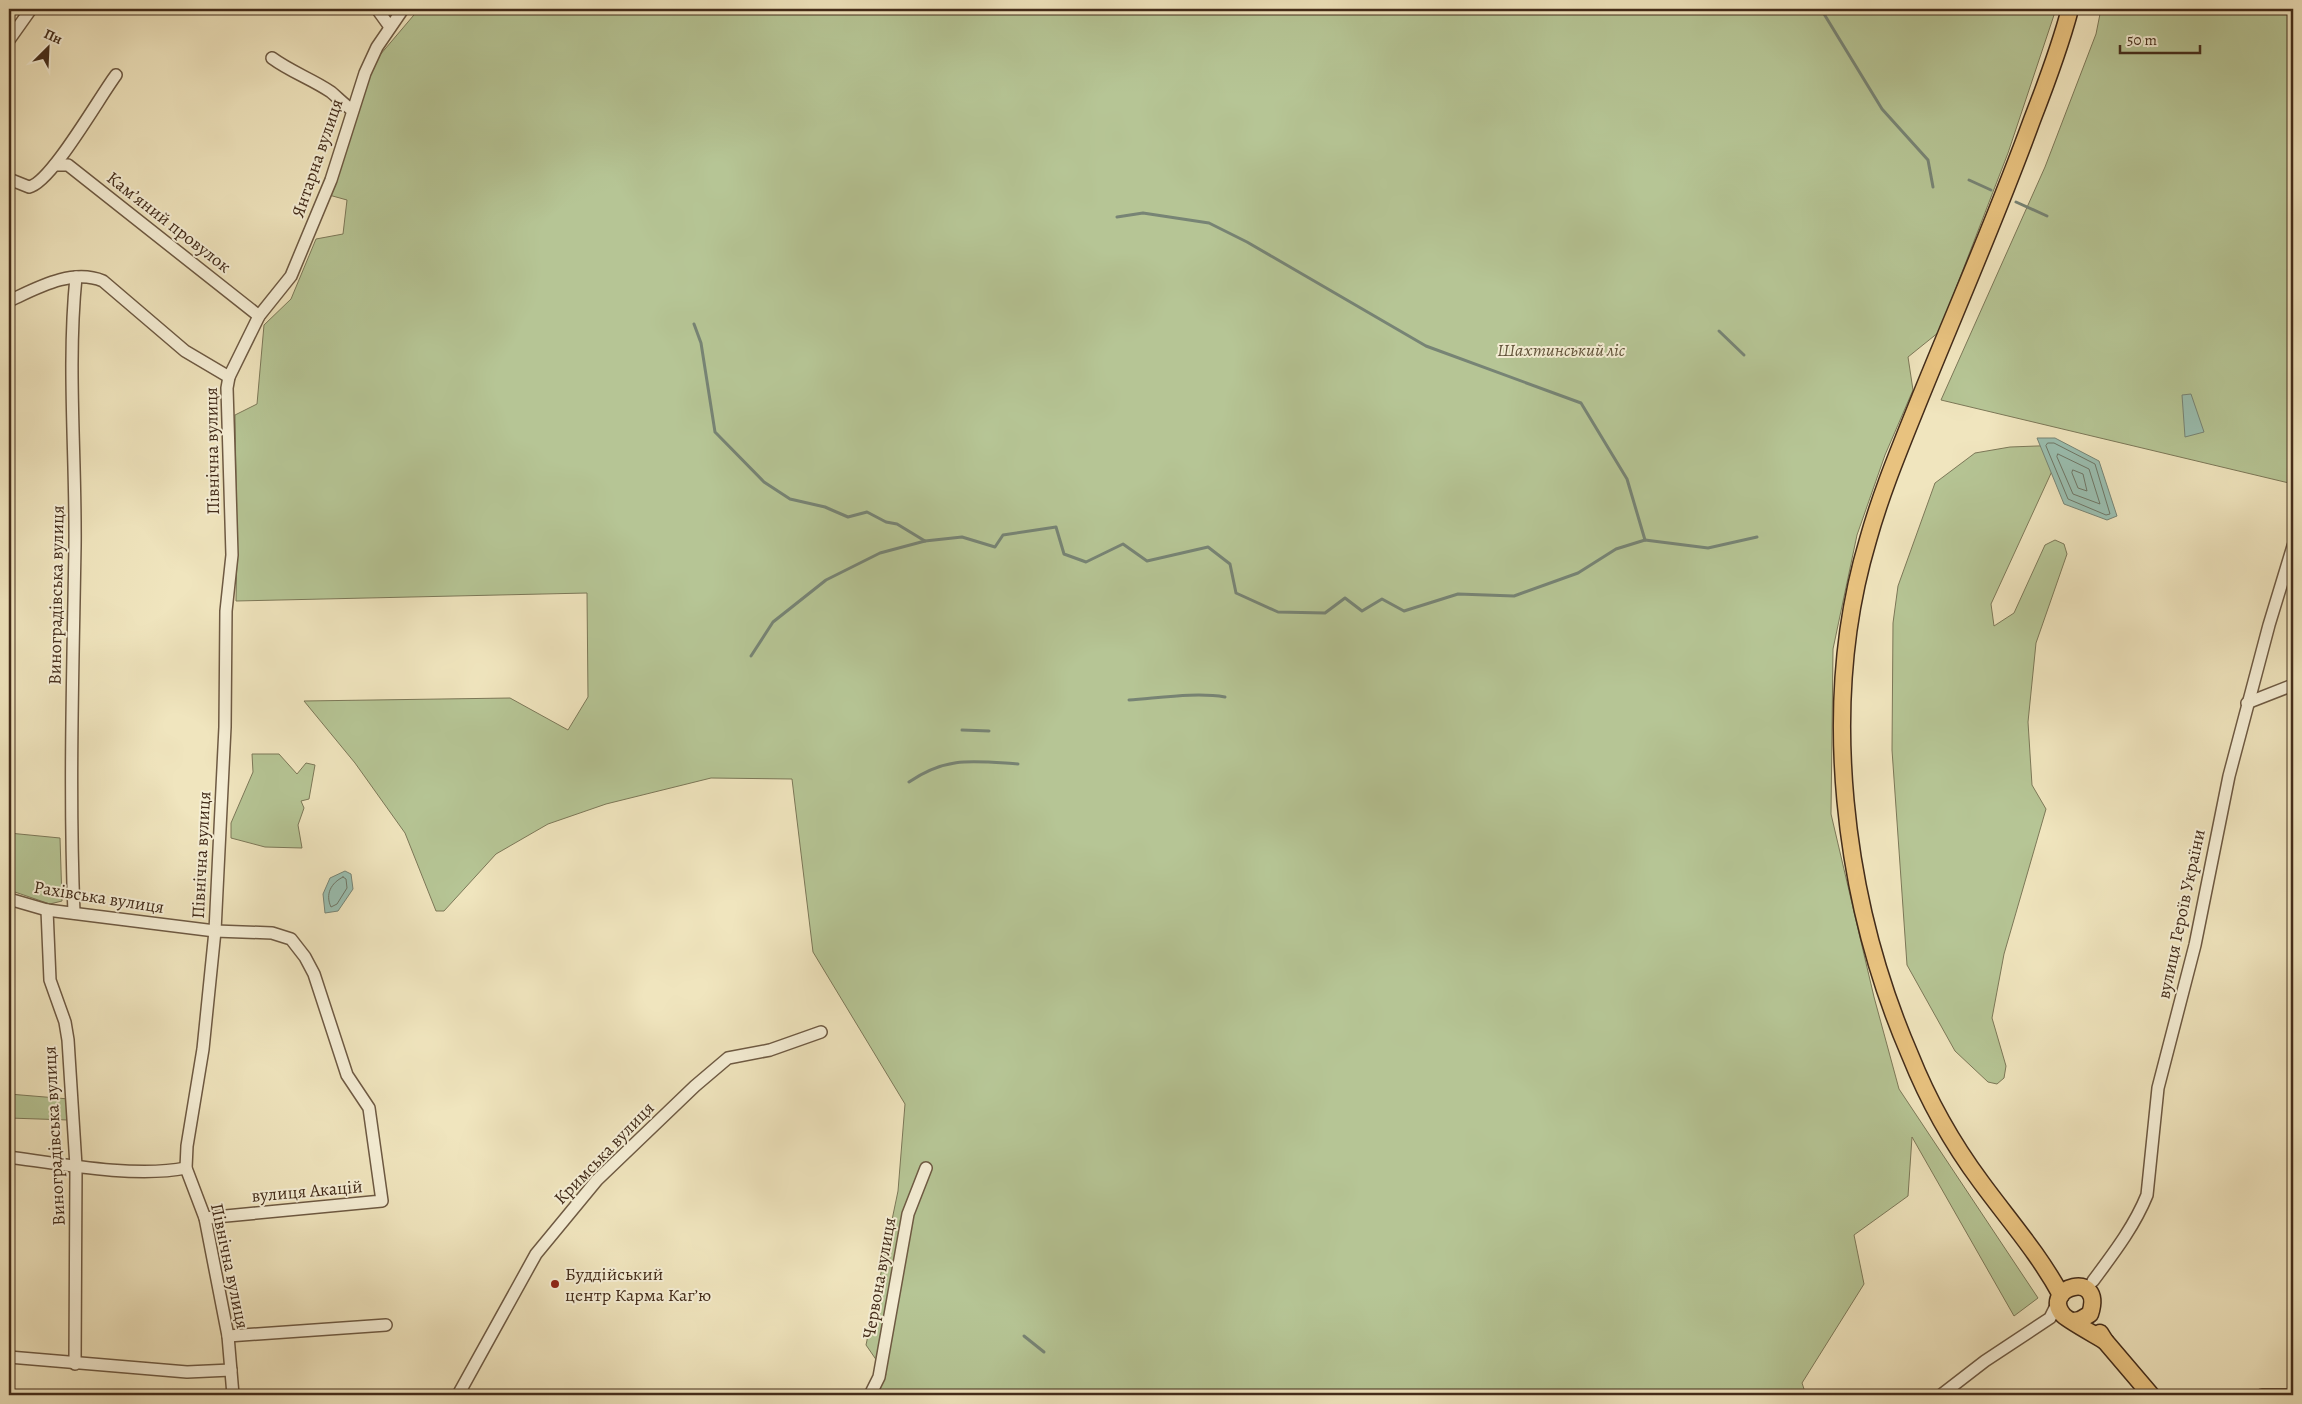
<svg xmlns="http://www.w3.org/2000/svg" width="2302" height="1404" font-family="Alegreya,serif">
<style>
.green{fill:#b6c595;stroke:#7c7858}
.water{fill:#9abfb1;stroke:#778475}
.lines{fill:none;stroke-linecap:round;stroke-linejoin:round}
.shore{stroke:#6e7666;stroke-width:1}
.stream{stroke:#778475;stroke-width:3}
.minor-casing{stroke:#6e5a43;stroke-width:14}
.highway-casing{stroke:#432c1a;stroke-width:19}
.minor{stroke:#f5eed5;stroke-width:11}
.highway{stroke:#e8c27f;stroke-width:16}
.poi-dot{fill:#8f2418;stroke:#f5eed5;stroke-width:2}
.labels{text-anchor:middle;stroke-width:4;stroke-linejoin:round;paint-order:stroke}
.street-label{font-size:18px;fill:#432c1a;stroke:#f5eed5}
.park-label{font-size:18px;font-style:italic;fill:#605239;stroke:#f5eed5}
.poi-label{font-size:18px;fill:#432c1a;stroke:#f5eed5;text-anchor:start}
</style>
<rect width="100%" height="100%" fill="#f0e5be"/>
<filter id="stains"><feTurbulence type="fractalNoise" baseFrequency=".004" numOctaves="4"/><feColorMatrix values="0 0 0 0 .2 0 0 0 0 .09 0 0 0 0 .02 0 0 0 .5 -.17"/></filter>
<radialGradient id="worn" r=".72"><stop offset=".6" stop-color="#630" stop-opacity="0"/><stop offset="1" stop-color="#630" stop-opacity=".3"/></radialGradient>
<g class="green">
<polygon points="419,9 2056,9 2008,153 1939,332 1908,357 1913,390 1885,455 1857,535 1833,649 1831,814 1874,997 1899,1089 2038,1298 2014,1316 1912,1137 1908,1196 1854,1235 1864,1284 1802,1383 1806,1395 874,1395 886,1374 866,1345 898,1191 905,1104 813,952 792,779 711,778 606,804 548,824 496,854 444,911 436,911 405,833 355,763 304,701 510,698 568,730 588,697 587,593 236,601 237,545 235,415 257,404 264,325 291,299 316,239 343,234 347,200 329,195 374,62"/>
<polygon points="2101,9 2293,9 2291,294 2293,299 2293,484 1941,400 2045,167 2096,34"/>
<polygon points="2064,445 1991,604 1994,626 2014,613 2045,545 2055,540 2064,544 2067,554 2036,643 2028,722 2032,785 2046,809 2004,954 1992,1018 2006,1066 2004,1078 1997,1084 1988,1082 1955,1051 1907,965 1892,750 1893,623 1898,586 1935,483 1975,453 2010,447"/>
<polygon points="252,754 279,754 297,774 306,763 315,765 309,799 301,801 304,808 298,825 302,848 265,847 231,838 231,823 253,772"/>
<polygon points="9,833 60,838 62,901 50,904 9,890"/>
<polygon points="9,1094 69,1099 68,1120 9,1118"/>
</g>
<g class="water">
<polygon points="2191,394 2204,432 2185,437 2182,395"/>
<polygon points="2037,438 2055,438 2099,461 2117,516 2107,520 2064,504"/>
<polygon points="345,871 351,874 353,889 338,911 325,913 323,894 330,878"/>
</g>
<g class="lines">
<g class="shore">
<polygon points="2048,443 2054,443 2095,464 2110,514 2106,515 2068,499 2046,446"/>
<polygon points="2058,454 2089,469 2100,504 2073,494 2057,457"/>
<polygon points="2073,470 2083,474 2087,491 2078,488 2072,473"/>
<path d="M343 877 346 879 347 888 337 904 331 907C325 894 331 883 343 877Z"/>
</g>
<g class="stream">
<polyline points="1821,9 1882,109 1928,160 1933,187"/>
<polyline points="1969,180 1991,190"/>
<polyline points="2016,202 2047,216"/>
<polyline points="1117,217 1143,213 1209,223 1247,242 1426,346 1581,403 1627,479 1645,540"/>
<polyline points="694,324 701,343 715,432 764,482 790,499 825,507 848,517 867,512 886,522 897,524 925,541 962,537 995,547 1003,535 1056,527 1064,554 1086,562 1123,544 1147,561 1208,547 1230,564 1236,593 1278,612 1325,613 1345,598 1362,611 1382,599 1404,611 1458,594 1514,596 1578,573 1616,549 1645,540 1708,548 1757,537"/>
<polyline points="1719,331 1744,355"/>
<polyline points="751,656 773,622 826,580 880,553 925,541"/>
<path d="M1129 700C1159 698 1196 692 1225 697"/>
<polyline points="962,730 989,731"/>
<path d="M909 782C947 756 973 761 1018 764"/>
<polyline points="1024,1336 1044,1352"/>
</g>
<g class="minor-casing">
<g id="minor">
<polyline points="377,9 390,27"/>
<polyline points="9,40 31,9"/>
<path d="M272 58C291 72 312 79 331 92 338 98 345 105 352 110"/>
<polyline points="55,165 68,165 259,316"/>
<path d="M9 179 29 187C51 183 100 96 116 75"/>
<path d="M9 301C37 288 72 268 103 281L185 351 229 377"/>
<polyline points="2247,703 2293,685"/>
<polyline points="9,899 47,910 215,931 272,933 291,939 305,957 314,974 347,1075 369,1108 382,1201 205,1218"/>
<polyline points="47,910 50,980 65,1022 68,1040 76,1166 75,1364"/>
<path d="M74 913C69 790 73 668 75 546 76 456 67 366 76 277"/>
<path d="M9 1157C61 1164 135 1178 186 1168"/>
<path d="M2093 1281C2113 1254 2134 1227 2147 1195L2158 1088 2195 945 2229 776 2269 625 2293 546"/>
<polyline points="228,1336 386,1325"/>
<polyline points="9,1357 187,1372 231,1370"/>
<polyline points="233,1395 228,1336 205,1218 186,1168 187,1146 203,1049 215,931 225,727 226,611 232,555 227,388 229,377 259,316 291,276 331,180 365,73 377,47 403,9"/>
<polyline points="458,1395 536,1254 597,1180 695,1086 728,1058 770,1050 821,1032"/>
<polyline points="870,1395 879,1377 908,1214 926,1168"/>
<polyline points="1941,1395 1985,1361 2050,1318 2058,1302"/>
<polyline points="2262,1395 2293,1395"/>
</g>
</g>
<g class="highway-casing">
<g id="highway">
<path d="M2061 1295C2039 1254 2008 1219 1981 1182 1952 1143 1928 1100 1910 1055 1843 900 1819 704 1868 540 1881 493 1900 448 1918 403 1956 309 1997 216 2032 120 2046 84 2060 47 2070 9"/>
<path d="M2074 1321 2080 1320 2090 1314C2105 1269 2040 1287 2063 1315 2066 1319 2097 1336 2105 1341"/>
<polyline points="2100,1333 2105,1341 2151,1395"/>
</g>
</g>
<use href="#minor" class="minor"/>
<use href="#highway" class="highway"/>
</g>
<circle class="poi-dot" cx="555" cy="1284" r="5"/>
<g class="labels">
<g class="street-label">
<text transform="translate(317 158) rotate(-71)" y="6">Янтарна вулиця</text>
<text transform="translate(169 222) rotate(38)" y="6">Камʼяний провулок</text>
<text transform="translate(212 451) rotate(-91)" y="6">Північна вулиця</text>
<text transform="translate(56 595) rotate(-89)" y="6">Виноградівська вулиця</text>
<text transform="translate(201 855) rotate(-87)" y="6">Північна вулиця</text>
<text transform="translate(99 897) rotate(9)" y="6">Рахівська вулиця</text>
<text transform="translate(2181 914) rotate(-78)" y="6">вулиця Героїв України</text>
<text transform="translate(54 1136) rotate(-93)" y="6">Виноградівська вулиця</text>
<text transform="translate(604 1153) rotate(-46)" y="6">Кримська вулиця</text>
<text transform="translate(307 1191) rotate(-5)" y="6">вулиця Акацій</text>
<text transform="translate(230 1266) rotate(78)" y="6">Північна вулиця</text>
<text transform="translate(879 1278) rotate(-80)" y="6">Червона вулиця</text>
</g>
<g class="park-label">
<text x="1561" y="356">Шахтинський ліс</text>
</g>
<g class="poi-label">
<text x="565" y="1280">Буддійський<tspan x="565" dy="21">центр Карма Кагʼю</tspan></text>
</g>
</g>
<rect width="2302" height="1404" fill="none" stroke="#f0e5be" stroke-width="30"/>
<rect x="10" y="10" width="2282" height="1384" fill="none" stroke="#432c1a" stroke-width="2.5"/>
<rect x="15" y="15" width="2272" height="1374" fill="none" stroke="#432c1a"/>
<g transform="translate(48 48) rotate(24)" stroke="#f5eed5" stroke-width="4" paint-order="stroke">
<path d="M0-4L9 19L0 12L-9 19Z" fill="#432c1a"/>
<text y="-8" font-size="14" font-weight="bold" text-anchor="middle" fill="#432c1a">Пн</text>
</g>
<path d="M2120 45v8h80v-8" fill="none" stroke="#432c1a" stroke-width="2.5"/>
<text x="2127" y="45" font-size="15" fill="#432c1a" stroke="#f5eed5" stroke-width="4" paint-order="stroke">50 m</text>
<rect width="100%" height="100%" filter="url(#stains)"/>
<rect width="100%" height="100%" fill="url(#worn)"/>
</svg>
